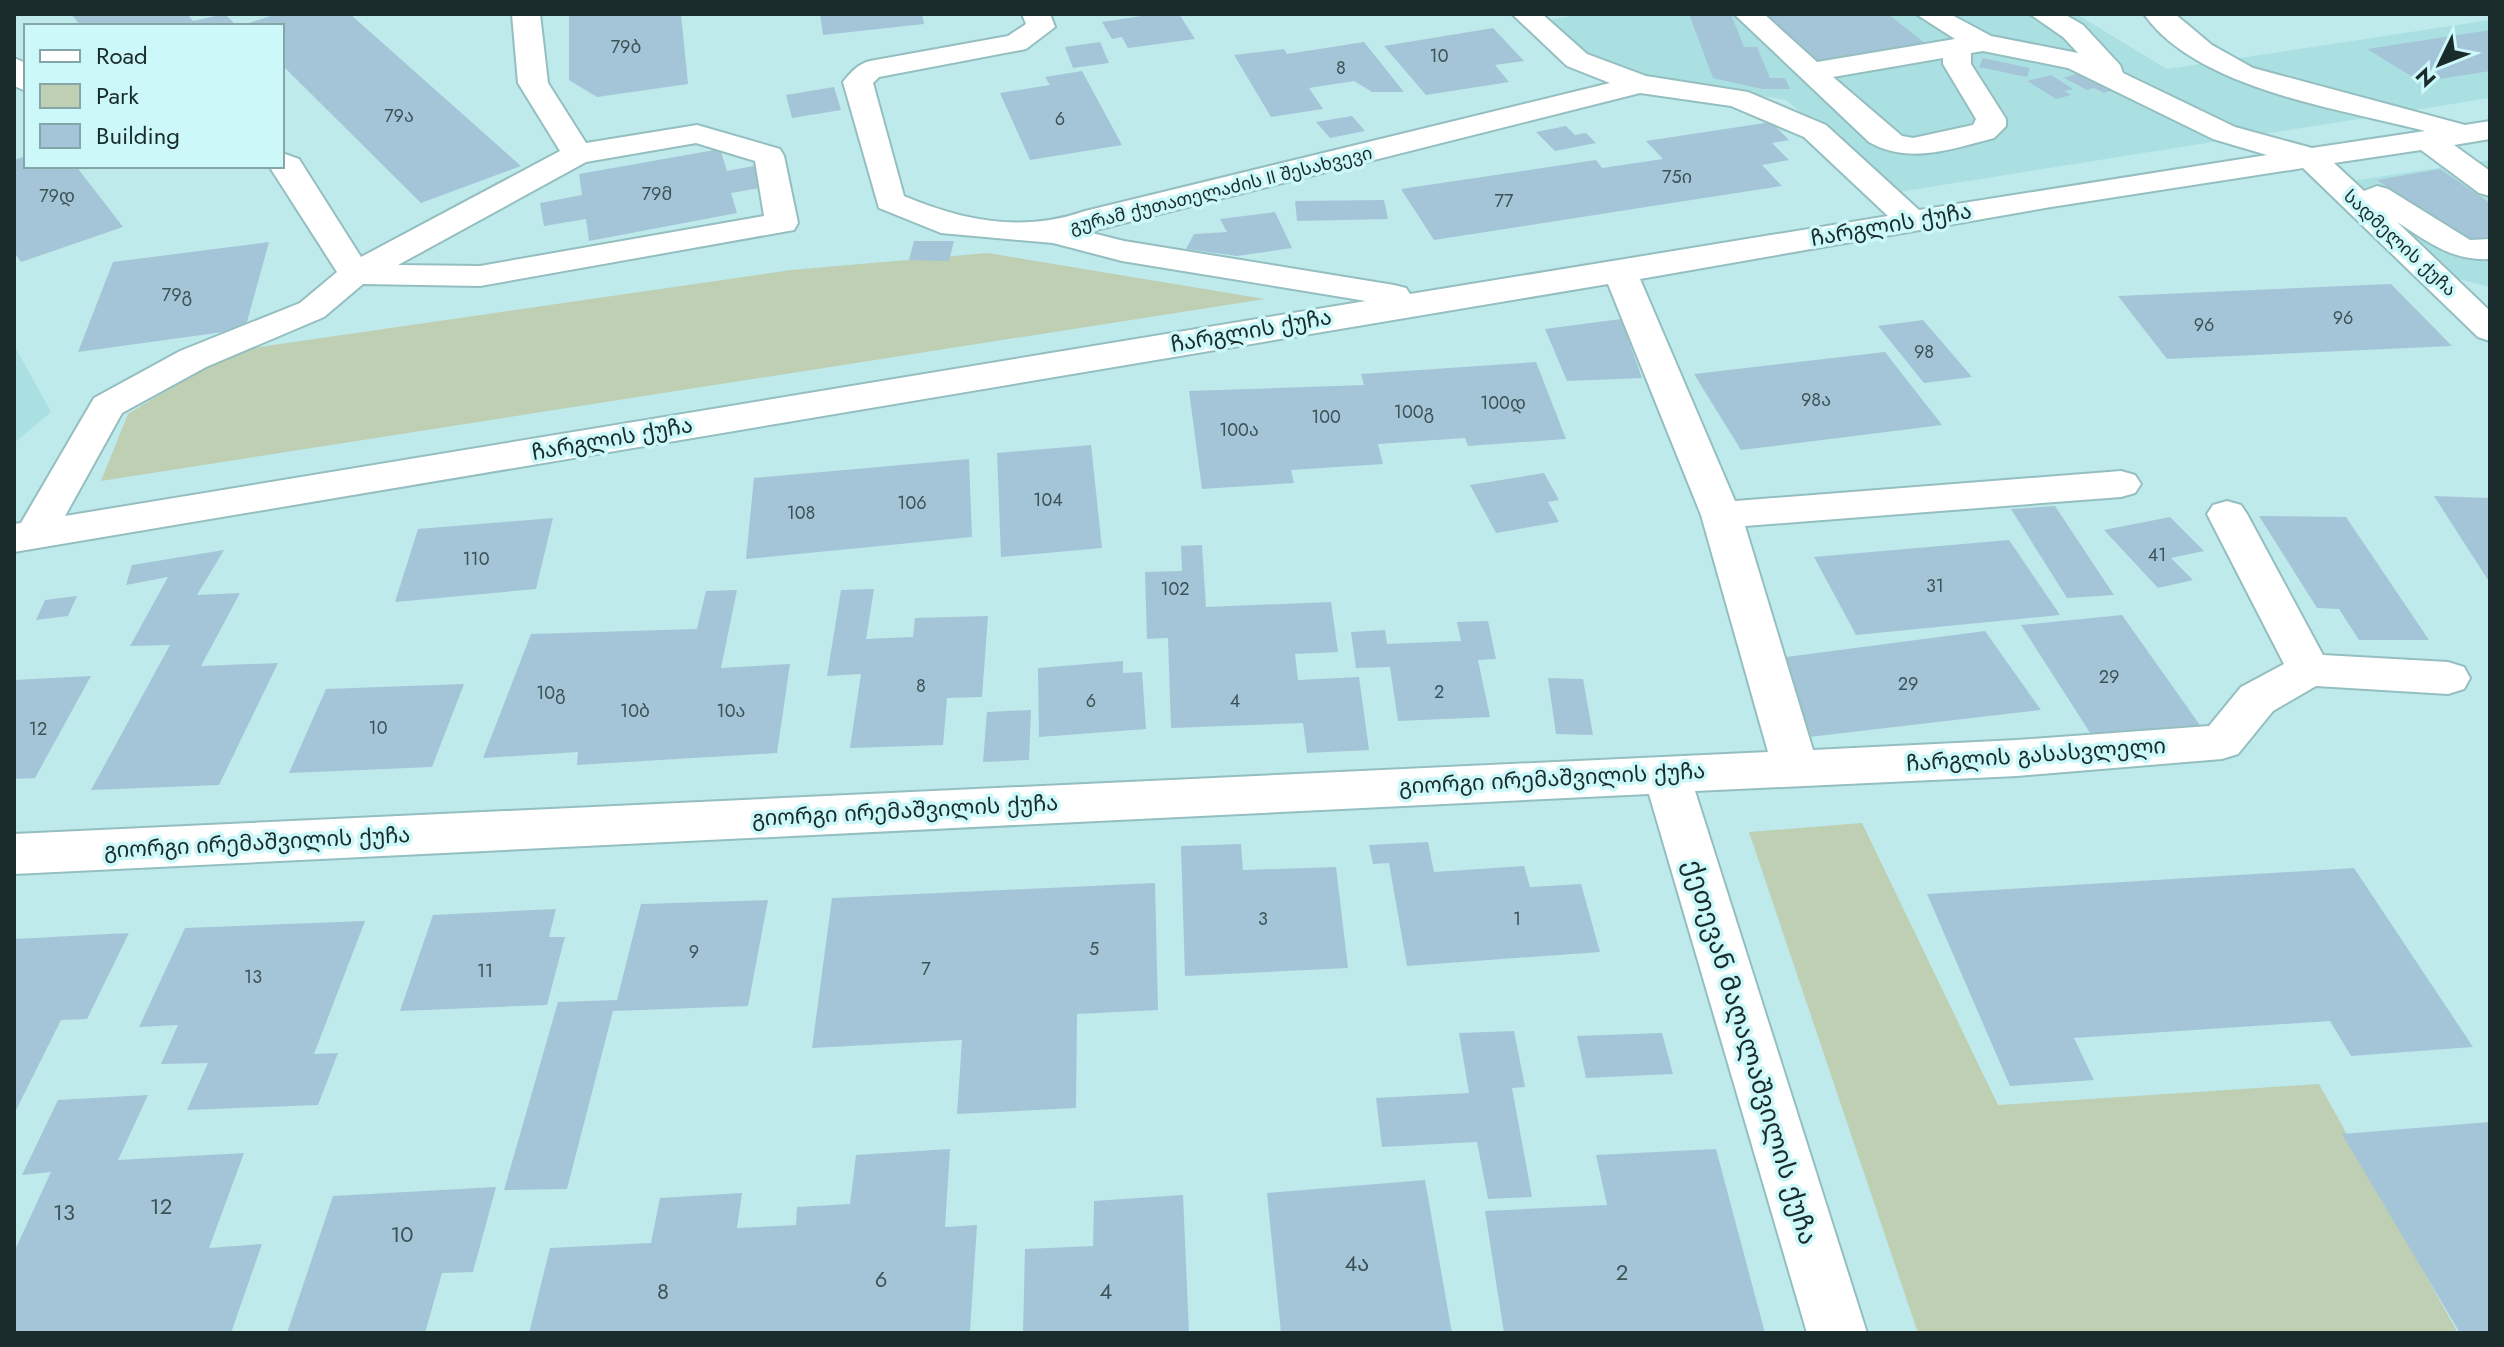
<svg xmlns="http://www.w3.org/2000/svg" width="2504" height="1347" font-family="Jost,'Noto Sans Georgian',sans-serif">
<style>
.built{fill:#abe0e2}
.green{fill:#becfb4}
.building{fill:#a4c5d8}
.lines{fill:none;stroke-linecap:round;stroke-linejoin:round}
.minor-casing{stroke:#94bebf;stroke-width:4}
.minor{fill:#fff;fill-rule:evenodd}
.labels{text-anchor:middle;stroke-width:7;stroke-linejoin:round;paint-order:stroke}
.number-label{font-size:18px;fill:#3c5256}
.far-street-label{font-size:18px;fill:#1a2b2b;stroke:#ccf8f9}
.street-label{font-size:22px;fill:#1a2b2b;stroke:#ccf8f9}
.near-number-label{font-size:22px;fill:#3c5256}
.near-street-label{font-size:26px;fill:#1a2b2b;stroke:#ccf8f9}
</style>
<rect width="100%" height="100%" fill="#bfeaec"/>
<g class="built">
<polygon points="1582,14 2076,14 2167,69 2490,20 2490,98 1892,193 1786,100 1653,78 1585,57 1544,21"/>
<polygon points="2490,160 2490,287 2455,278 2325,185"/>
<polygon points="14,345 51,412 14,443"/>
</g>
<g class="green">
<polygon points="988,253 1265,299 101,481 128,414 232,351 791,270"/>
<polygon points="1862,823 1998,1105 2319,1084 2458,1333 1918,1333 1749,832"/>
</g>
<g class="building">
<polygon points="71,14 187,14 193,21 225,14 237,26 81,26"/>
<polygon points="277,14 350,14 521,166 421,203 282,65 282,26 239,26"/>
<polygon points="569,14 681,14 688,84 597,97 569,80"/>
<polygon points="820,14 922,14 924,24 823,35"/>
<polygon points="1155,14 1179,14 1195,39 1128,48 1122,37 1112,39 1102,22"/>
<polygon points="1689,14 1731,14 1744,47 1757,47 1770,78 1785,78 1790,89 1762,89 1713,78"/>
<polygon points="1760,14 1888,14 1926,44 1814,62"/>
<polygon points="1493,28 1524,61 1495,65 1509,82 1426,95 1384,46"/>
<polygon points="2490,30 2490,71 2421,82 2367,49"/>
<polygon points="1100,42 1109,63 1073,68 1065,47"/>
<polygon points="1364,42 1404,92 1372,92 1354,81 1309,88 1323,109 1271,117 1234,55 1284,49 1287,54"/>
<polygon points="1983,58 2030,68 2027,77 1979,67"/>
<polygon points="1082,71 1122,145 1030,160 1000,93 1050,85 1045,77"/>
<polygon points="2082,72 2114,90 2104,93 2094,88 2087,90 2064,78"/>
<polygon points="2051,75 2073,89 2064,91 2071,95 2056,99 2027,81"/>
<polygon points="834,87 841,110 792,118 786,95"/>
<polygon points="1352,116 1365,131 1330,138 1316,122"/>
<polygon points="1771,122 1789,140 1772,143 1789,160 1762,165 1782,186 1434,240 1401,189 1596,160 1602,168 1663,159 1646,141"/>
<polygon points="1566,126 1575,135 1586,133 1596,143 1555,151 1536,132"/>
<polygon points="720,149 727,171 759,165 766,187 731,193 737,213 589,241 586,219 544,226 540,203 582,195 579,174"/>
<polygon points="26,156 26,166 76,166 123,227 21,262 14,252 14,160"/>
<polygon points="2440,169 2490,203 2490,237 2466,241 2377,180"/>
<polygon points="1384,200 1388,219 1297,221 1295,201"/>
<polygon points="1275,212 1292,248 1237,256 1186,249 1194,234 1227,232 1220,219"/>
<polygon points="914,241 954,241 949,261 909,260"/>
<polygon points="269,242 245,329 78,352 113,262"/>
<polygon points="2391,284 2452,346 2167,359 2118,296"/>
<polygon points="1621,319 1642,378 1567,381 1545,329"/>
<polygon points="1923,320 1972,377 1924,383 1878,326"/>
<polygon points="1885,352 1942,425 1741,450 1694,374"/>
<polygon points="1536,362 1566,439 1468,446 1465,438 1378,444 1383,464 1291,470 1294,483 1202,489 1189,391 1364,385 1361,374"/>
<polygon points="1091,445 1102,548 1001,557 997,453"/>
<polygon points="969,459 972,537 746,559 754,478"/>
<polygon points="1544,473 1559,500 1548,502 1559,522 1496,533 1470,485"/>
<polygon points="2434,496 2490,498 2490,583"/>
<polygon points="2055,506 2114,595 2067,598 2011,509"/>
<polygon points="2259,516 2346,517 2429,640 2359,640 2339,609 2317,608"/>
<polygon points="2170,517 2204,551 2171,558 2193,580 2158,588 2104,530"/>
<polygon points="553,518 536,589 395,602 418,529"/>
<polygon points="2009,540 2060,615 1856,635 1814,557"/>
<polygon points="1202,545 1206,607 1331,602 1338,652 1295,654 1298,680 1359,677 1369,750 1307,753 1303,723 1171,728 1168,638 1147,639 1145,572 1182,571 1181,546"/>
<polygon points="224,550 197,595 240,593 201,666 278,663 219,785 91,790 170,645 130,646 168,577 126,585 132,565"/>
<polygon points="874,589 866,639 913,637 915,618 988,616 982,697 947,698 943,745 850,748 861,674 827,676 841,590"/>
<polygon points="737,590 721,668 790,664 777,753 577,765 578,752 483,758 531,634 697,629 706,591"/>
<polygon points="77,596 68,616 36,620 45,600"/>
<polygon points="2122,615 2202,728 2094,739 2021,625"/>
<polygon points="1488,621 1496,659 1478,660 1490,717 1398,721 1390,667 1356,668 1351,632 1385,630 1387,644 1461,641 1457,622"/>
<polygon points="1985,631 2041,710 1809,737 1786,657"/>
<polygon points="1123,661 1123,673 1142,672 1146,729 1039,737 1038,668"/>
<polygon points="91,676 35,778 14,779 14,680"/>
<polygon points="1548,678 1583,679 1593,735 1556,734"/>
<polygon points="464,684 432,767 289,773 326,689"/>
<polygon points="1031,710 1029,760 983,762 987,712"/>
<polygon points="1428,842 1434,872 1524,866 1530,887 1581,884 1600,952 1407,966 1389,863 1373,864 1369,845"/>
<polygon points="1241,844 1243,870 1336,867 1348,968 1185,976 1181,846"/>
<polygon points="2354,868 2473,1047 2351,1056 2330,1021 2074,1038 2094,1080 2010,1086 1927,894"/>
<polygon points="1155,883 1158,1010 1077,1014 1076,1108 957,1114 962,1040 812,1048 832,898"/>
<polygon points="768,900 748,1006 613,1011 567,1189 504,1190 558,1002 617,1000 641,904"/>
<polygon points="556,909 549,937 565,937 547,1005 400,1011 433,915"/>
<polygon points="365,921 314,1054 338,1053 318,1105 187,1110 208,1063 161,1064 178,1025 139,1027 185,928"/>
<polygon points="129,933 87,1019 61,1020 14,1114 14,939"/>
<polygon points="1514,1031 1525,1087 1512,1088 1532,1197 1488,1199 1477,1142 1382,1147 1376,1098 1469,1093 1459,1033"/>
<polygon points="1662,1033 1673,1074 1586,1078 1577,1036"/>
<polygon points="148,1095 118,1160 244,1153 209,1248 262,1244 231,1333 14,1333 14,1252 51,1172 22,1175 58,1100"/>
<polygon points="2490,1122 2490,1333 2460,1333 2342,1134"/>
<polygon points="950,1149 945,1227 977,1225 970,1331 529,1333 550,1248 651,1243 660,1198 742,1193 737,1228 796,1225 797,1207 850,1204 856,1155"/>
<polygon points="1716,1149 1765,1333 1504,1333 1485,1211 1607,1205 1596,1155"/>
<polygon points="1425,1180 1452,1333 1281,1333 1267,1193"/>
<polygon points="496,1187 473,1272 442,1273 425,1333 287,1333 333,1196"/>
<polygon points="1183,1195 1189,1333 1023,1333 1025,1249 1093,1246 1094,1201"/>
</g>
<g class="lines">
<g class="minor-casing">
<g id="minor">
<path d="M512 14H540L548 83 586 143 697 125 780 149 784 156 798 223 794 230 480 286 363 284 324 317 206 367 122 413 65 516 1366 301 1122 261 1053 243 941 233 879 208 843 82C851 72 858 64 870 61L1008 36 1026 24 1022 14H1050L1055 27 1026 49 879 77 873 83 904 196C963 221 1023 233 1085 211L1610 83 1567 66 1512 14H1542L1587 54 1646 76 1748 92 1826 125 1919 210 2267 155 2213 139 2068 68 1983 51 1971 53V64L2006 119V126L1994 138C1952 149 1909 165 1869 142L1734 14H1764L1817 62 1955 39 1916 14H1950L1991 36 2078 53 2063 37 2030 14H2064L2083 25 2120 65 2123 73 2235 127 2312 148 2425 131C2341 109 2196 89 2144 14H2175L2212 45 2253 68 2465 125 2490 121V139L2454 145 2490 171V196L2479 193 2421 150 2334 163 2364 191 2377 186 2388 189 2470 240 2490 239V259C2452 261 2428 242 2397 222L2490 311V341L2478 337 2303 168 2051 207 1640 279 1735 501 2121 471 2135 475 2141 484 2135 493 2121 497 1745 526 1813 750 2017 740 2209 726 2241 687 2284 664 2207 514 2213 505 2227 501 2241 505 2247 514 2323 655 2448 662 2464 667 2470 678 2464 689 2448 694 2316 686 2273 711 2238 754 2222 759 2017 776 1695 791 1867 1333H1807L1649 794 14 874V834L1768 752 1701 515 1608 284 14 552V524L21 523 94 398 180 351 300 303 337 272 269 166H282V153L299 159 361 257 560 151 518 83ZM1943 58V64L1976 119 1973 125 1913 138 1902 136 1833 77ZM1640 93 1731 106 1804 137 1888 216 1410 294 1406 288 1394 285 1124 241 1088 232ZM696 143 755 161 764 216 480 266 398 265 586 162Z"/>
<polygon points="14,58 26,63 26,91 14,86"/>
</g>
</g>
<use href="#minor" class="minor"/>
</g>
<g class="labels">
<g class="number-label">
<text x="626" y="53">79ბ</text>
<text x="1439" y="62">10</text>
<text x="1341" y="74">8</text>
<text x="399" y="122">79ა</text>
<text x="1060" y="125">6</text>
<text x="1677" y="183">75ი</text>
<text x="657" y="200">79მ</text>
<text x="57" y="202">79დ</text>
<text x="1504" y="207">77</text>
<text x="177" y="301">79გ</text>
<text x="2343" y="324">96</text>
<text x="2204" y="331">96</text>
<text x="1924" y="358">98</text>
<text x="1816" y="406">98ა</text>
<text x="1503" y="409">100დ</text>
<text x="1414" y="418">100გ</text>
<text x="1326" y="423">100</text>
<text x="1239" y="436">100ა</text>
<text x="1048" y="506">104</text>
<text x="912" y="509">106</text>
<text x="801" y="519">108</text>
<text x="2157" y="561">41</text>
<text x="476" y="565">110</text>
<text x="1935" y="592">31</text>
<text x="1175" y="595">102</text>
<text x="2109" y="683">29</text>
<text x="1908" y="690">29</text>
<text x="921" y="692">8</text>
<text x="1439" y="698">2</text>
<text x="551" y="699">10გ</text>
<text x="1091" y="707">6</text>
<text x="1235" y="707">4</text>
<text x="635" y="717">10ბ</text>
<text x="731" y="717">10ა</text>
<text x="378" y="734">10</text>
<text x="38" y="735">12</text>
<text x="1263" y="925">3</text>
<text x="1517" y="925">1</text>
<text x="1094" y="955">5</text>
<text x="694" y="958">9</text>
<text x="926" y="975">7</text>
<text x="485" y="977">11</text>
<text x="253" y="983">13</text>
</g>
<g class="far-street-label">
<text transform="translate(1221 190) rotate(-14)" y="6">გურამ ქუთათელაძის II შესახვევი</text>
<text transform="translate(2400 243) rotate(43)" y="6">სადმელის ქუჩა</text>
</g>
<g class="street-label">
<text transform="translate(1891 224) rotate(-10)" y="8">ჩარგლის ქუჩა</text>
<text transform="translate(1251 330) rotate(-10)" y="8">ჩარგლის ქუჩა</text>
<text transform="translate(612 438) rotate(-10)" y="8">ჩარგლის ქუჩა</text>
<text transform="translate(2036 754) rotate(-4)" y="8">ჩარგლის გასასვლელი</text>
<text transform="translate(1552 778) rotate(-3)" y="8">გიორგი ირემაშვილის ქუჩა</text>
<text transform="translate(905 810) rotate(-3)" y="8">გიორგი ირემაშვილის ქუჩა</text>
<text transform="translate(257 842) rotate(-3)" y="8">გიორგი ირემაშვილის ქუჩა</text>
</g>
<g class="near-number-label">
<text x="161" y="1214">12</text>
<text x="64" y="1220">13</text>
<text x="402" y="1242">10</text>
<text x="1357" y="1271">4ა</text>
<text x="1622" y="1280">2</text>
<text x="881" y="1287">6</text>
<text x="663" y="1299">8</text>
<text x="1106" y="1299">4</text>
</g>
<g class="near-street-label">
<text transform="translate(1751 1052) rotate(73)" y="9">ქეთევან მაღალაშვილის ქუჩა</text>
</g>
</g>
<rect width="2504" height="1347" fill="none" stroke="#1a2b2b" stroke-width="32"/>
<rect x="24" y="24" width="260" height="144" fill="#ccf8f9" stroke="#85a6a7" stroke-width="2"/>
<rect x="40" y="50" width="40" height="12" fill="#ffffff" stroke="#85a6a7" stroke-width="2"/>
<text x="96" y="64" font-size="24" fill="#1a2b2b">Road</text>
<rect x="40" y="84" width="40" height="24" fill="#becfb4" stroke="#85a6a7" stroke-width="2"/>
<text x="96" y="104" font-size="24" fill="#1a2b2b">Park</text>
<rect x="40" y="124" width="40" height="24" fill="#a4c5d8" stroke="#85a6a7" stroke-width="2"/>
<text x="96" y="144" font-size="24" fill="#1a2b2b">Building</text>
<g transform="translate(2440 64) rotate(227)" stroke="#ccf8f9" stroke-width="6" paint-order="stroke">
<path d="M0-6L14 30L0 20L-14 30Z" fill="#1a2b2b"/>
<text y="-12" font-size="22" font-weight="bold" text-anchor="middle" fill="#1a2b2b">N</text>
</g>
</svg>
